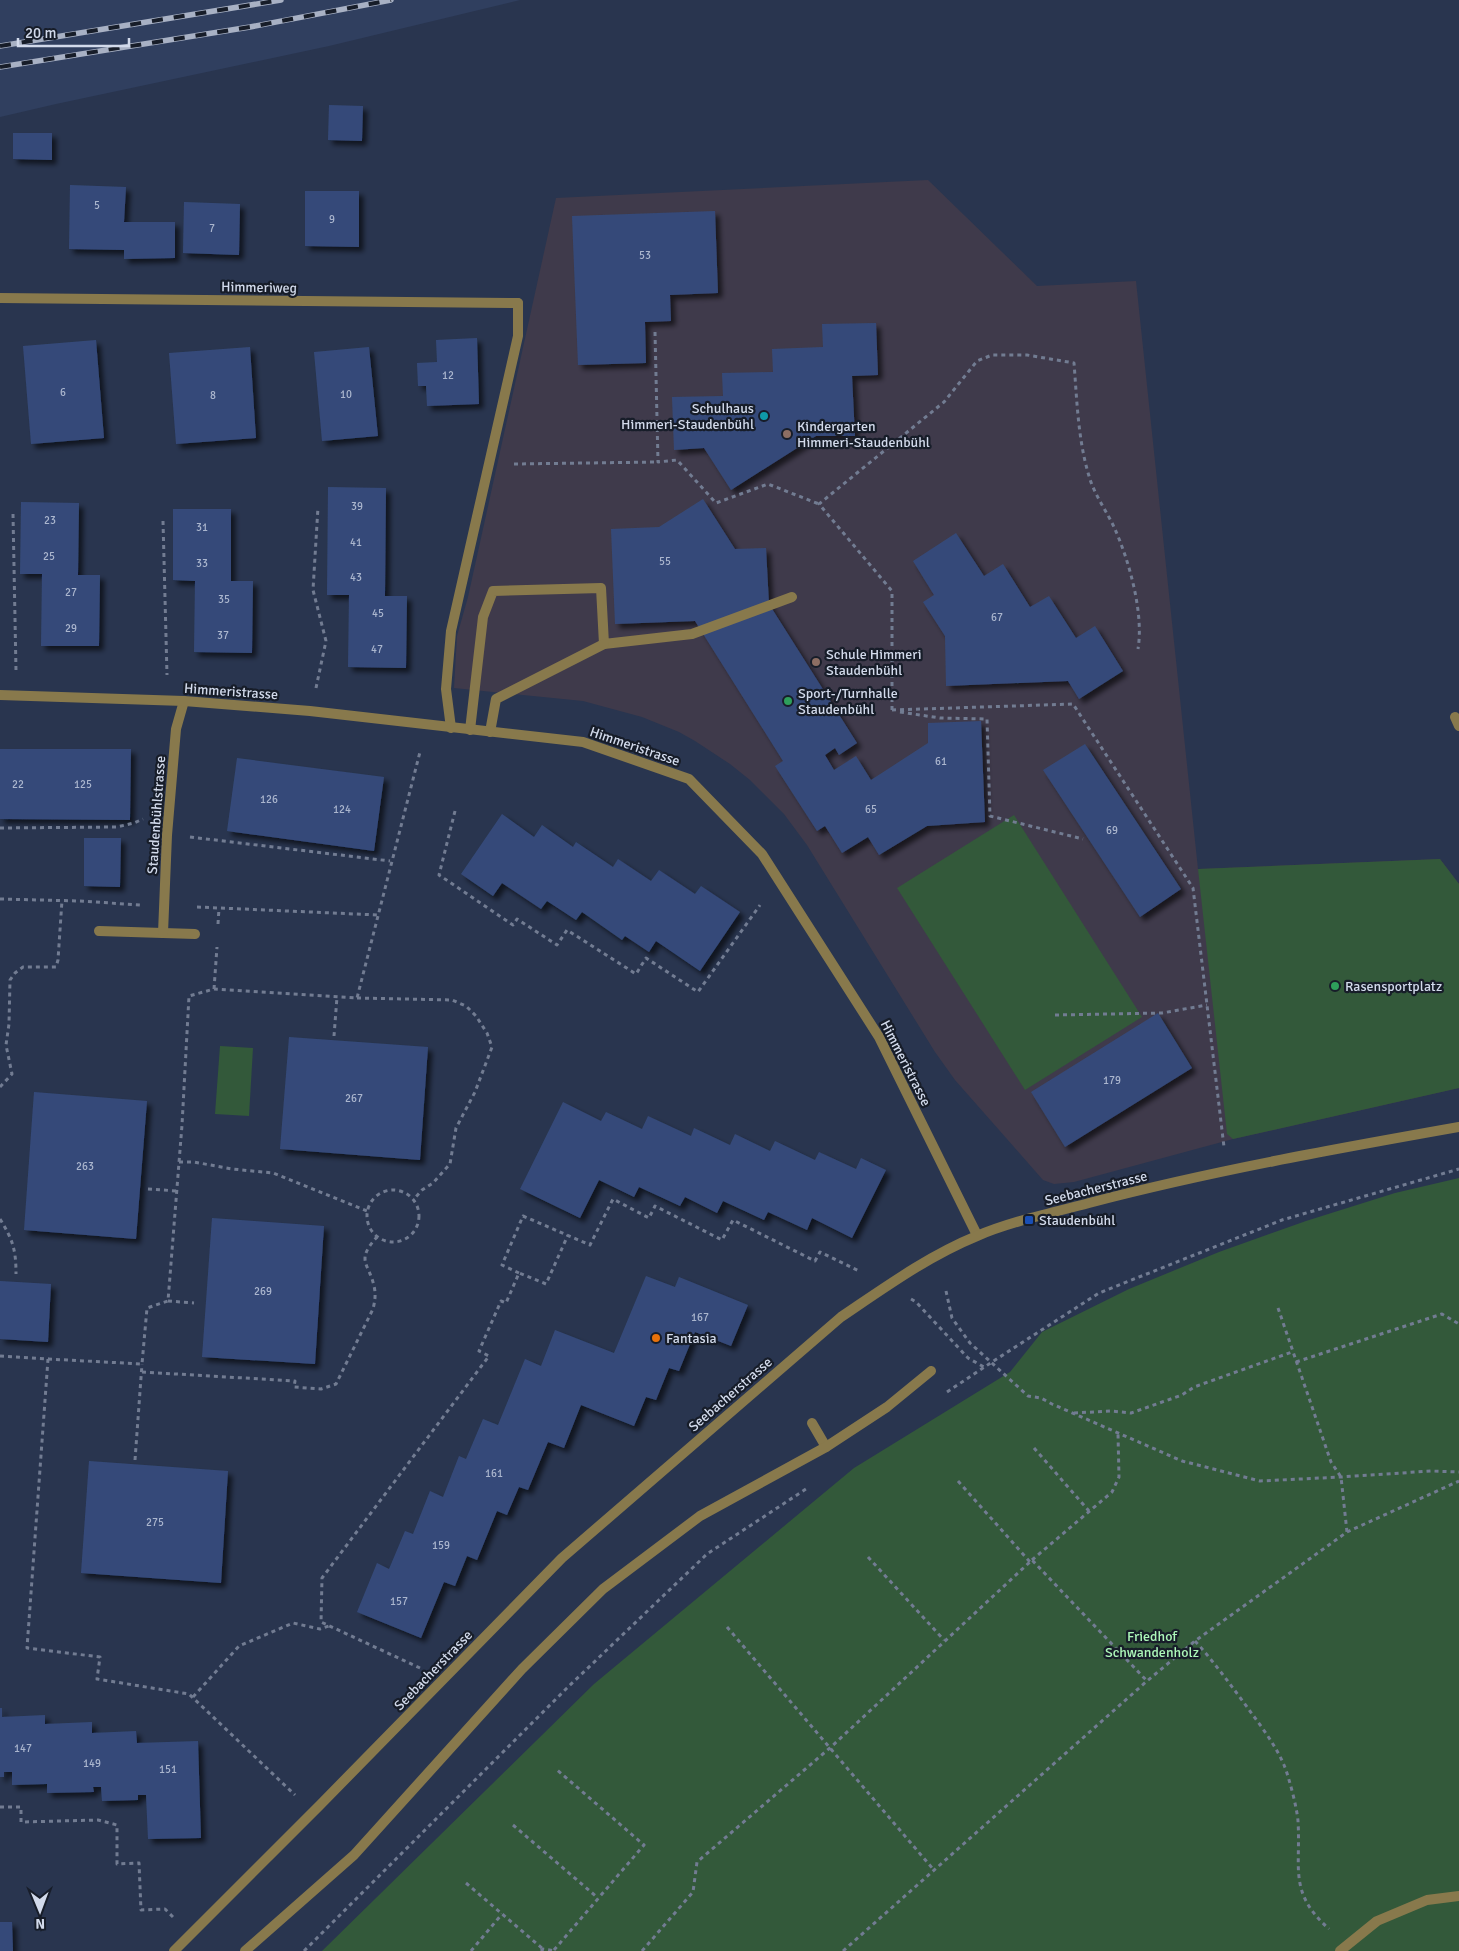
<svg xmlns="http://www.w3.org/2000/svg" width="1459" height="1951" font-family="Signika,sans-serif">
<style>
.built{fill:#303f5f}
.education{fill:#3f3a4b}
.green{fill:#33593a}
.building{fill:#354a79;filter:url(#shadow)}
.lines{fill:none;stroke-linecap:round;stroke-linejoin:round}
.path{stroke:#727c92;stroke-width:3;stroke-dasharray:4 4;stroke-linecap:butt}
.service{stroke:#88794c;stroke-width:10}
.minor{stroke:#88794c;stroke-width:10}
.tertiary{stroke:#88794c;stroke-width:10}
.rail-casing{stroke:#a8b1c4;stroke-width:5.5}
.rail{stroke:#171d29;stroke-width:4;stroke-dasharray:11;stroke-linecap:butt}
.culture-dot{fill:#0f9aa8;stroke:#171d29;stroke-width:2}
.education-dot{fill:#8d6e63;stroke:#171d29;stroke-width:2}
.leisure-dot{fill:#2e9e5b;stroke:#171d29;stroke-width:2}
.transit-dot{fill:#1a4fb4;stroke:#171d29;stroke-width:2}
.food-dot{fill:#e8710a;stroke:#171d29;stroke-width:2}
.labels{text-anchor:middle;stroke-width:4.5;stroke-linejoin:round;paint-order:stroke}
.number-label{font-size:11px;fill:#abb6ce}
.street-label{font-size:14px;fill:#d2daeb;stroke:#171d29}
.poi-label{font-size:14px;fill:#d2daeb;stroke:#171d29;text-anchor:start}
.park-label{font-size:14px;fill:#adf8b9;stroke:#171d29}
</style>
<defs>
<filter id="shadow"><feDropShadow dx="4.5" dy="4.5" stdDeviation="2.5" flood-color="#0009"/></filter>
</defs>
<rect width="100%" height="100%" fill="#29354f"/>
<polygon class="built" points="0,0 520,0 329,46 56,104 0,117"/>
<polygon class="education" points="928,180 1037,286 1136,281 1198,869 1440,859 1459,884 1459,1088 1233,1139 1074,1182 1054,1184 1043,1180 955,1080 935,1052 807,845 784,814 750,780 730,764 695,741 679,732 642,717 583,701 454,688 457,636 468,597 556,198"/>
<g class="green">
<polygon points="1014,815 1142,1017 1025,1090 897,888"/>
<polygon points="1440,859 1459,884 1459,1088 1233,1139 1227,1134 1198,869"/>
<polygon points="220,1046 253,1048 249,1116 215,1114"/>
<polygon points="1459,1178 1459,1951 322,1951 594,1684 854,1468 1010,1372 1042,1332 1129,1289 1219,1252 1306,1221 1395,1193"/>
</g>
<g class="building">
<polygon points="329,105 363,106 362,141 328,140"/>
<polygon points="13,133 52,133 52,160 13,159"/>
<polygon points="70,185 126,187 124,222 175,222 175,258 124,259 124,250 69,249"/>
<polygon points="305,191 359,191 359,247 305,246"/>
<polygon points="184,202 240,204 239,255 183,253"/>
<polygon points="715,211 718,293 670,295 671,321 645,322 646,363 578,365 572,216"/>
<polygon points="876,323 878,375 852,376 855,436 816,436 731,490 704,448 674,450 672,397 723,396 722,373 773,372 772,349 823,347 822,324"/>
<polygon points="477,338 479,404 427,406 426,386 418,386 417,363 437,362 436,340"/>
<polygon points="96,340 104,438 31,444 23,346"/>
<polygon points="250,347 256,438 176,444 169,353"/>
<polygon points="369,347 378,436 322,441 314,352"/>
<polygon points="328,487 386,488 385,596 407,596 406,668 348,667 349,595 327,595"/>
<polygon points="703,499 735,549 766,548 769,604 857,743 839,755 835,748 825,755 834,770 856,756 871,780 928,743 928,723 981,721 985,822 927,826 879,855 868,837 842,853 825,826 817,831 775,766 783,761 695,621 615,624 611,529 659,527"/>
<polygon points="21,502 79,503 78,575 100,575 99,646 41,646 42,574 20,574"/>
<polygon points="173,509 231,509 231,581 253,581 252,653 194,652 195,581 173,580"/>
<polygon points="956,533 984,576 1003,564 1030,607 1049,596 1076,638 1095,626 1123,671 1079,699 1068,681 946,686 945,636 923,602 934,595 913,561"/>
<polygon points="1085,744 1181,889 1140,917 1043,770"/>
<polygon points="0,749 131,749 130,820 0,819"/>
<polygon points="237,758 384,777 374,851 227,831"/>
<polygon points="502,814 534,837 542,825 573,847 576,842 613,867 618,859 651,881 659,870 695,894 701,886 740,912 700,971 656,941 649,952 625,936 622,940 582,912 576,920 547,901 541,909 502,883 493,896 461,874"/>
<polygon points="84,838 121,838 120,887 84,886"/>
<polygon points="1158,1013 1192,1068 1065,1147 1031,1092"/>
<polygon points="289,1037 428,1047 420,1160 280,1149"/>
<polygon points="34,1092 147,1101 136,1239 24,1230"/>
<polygon points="563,1102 601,1121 606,1112 642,1129 648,1116 691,1136 694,1128 730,1145 735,1134 770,1151 775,1141 815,1160 819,1152 856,1169 861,1158 886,1170 852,1238 812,1218 807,1230 768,1212 764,1220 723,1201 717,1213 685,1197 680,1206 639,1187 634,1197 599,1180 580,1218 520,1189"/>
<polygon points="212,1218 324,1226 315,1364 202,1357"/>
<polygon points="646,1276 675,1287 679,1277 748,1305 731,1346 695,1332 679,1371 669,1368 656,1400 646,1397 634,1426 581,1405 564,1448 548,1442 528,1490 519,1487 507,1515 497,1511 477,1560 467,1556 455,1586 444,1582 421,1638 357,1612 377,1563 389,1569 405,1531 413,1534 430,1491 443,1497 459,1456 466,1459 483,1419 498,1425 525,1359 541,1366 555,1330 614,1353"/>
<polygon points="0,1281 51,1284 48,1342 0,1339"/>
<polygon points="89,1461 228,1471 221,1583 81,1573"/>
<polygon points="0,1708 2,1708 2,1717 45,1715 45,1724 92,1722 92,1733 136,1731 137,1743 198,1741 201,1838 148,1839 146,1795 138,1795 138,1800 102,1801 101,1787 93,1787 94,1792 47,1793 47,1784 12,1785 12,1772 4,1772 4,1777 0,1777"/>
<polygon points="0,1922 12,1922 13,1951 0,1951"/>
</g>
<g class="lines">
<g class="path">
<polyline points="655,332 658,462 677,460 716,503 768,484 819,504"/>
<polyline points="514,464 658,462"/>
<polyline points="13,514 16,671"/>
<polyline points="163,521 167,675"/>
<polyline points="316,688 326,641 313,590 318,507"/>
<path d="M892 710V591L819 504 944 402 977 361 992 355H1027L1074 363C1077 401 1078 440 1089 476 1094 494 1106 510 1114 527 1129 560 1144 613 1138 649"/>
<polyline points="892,710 1073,704 1193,888 1224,1147"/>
<polyline points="900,712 940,718 987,719 990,816 1083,839"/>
<polyline points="455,811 439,875 513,925 517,919 557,945 567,930 636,974 646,958 698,992 760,905"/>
<polyline points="0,828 117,827 134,823 143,819"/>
<polyline points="190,837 390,861"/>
<polyline points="0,899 80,901 140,905"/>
<polyline points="197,907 378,915"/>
<polyline points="218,924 219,908"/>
<polyline points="214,989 217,947"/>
<polyline points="357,998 452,1000 466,1006 476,1016 487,1033 492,1047 475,1092 456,1128 450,1164 433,1183 422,1190 414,1199"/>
<polyline points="1055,1015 1162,1013 1207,1005"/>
<polyline points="334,1036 337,997"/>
<polyline points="0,1087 12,1074 6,1045 9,1024 10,980 15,973 23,967 56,967 58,960 62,900"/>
<polyline points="179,1162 194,1162 232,1169 273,1173 367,1211"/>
<polyline points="148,1189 177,1191"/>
<circle cx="393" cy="1216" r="26"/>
<path d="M0 1219C13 1240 16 1250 16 1274"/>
<polyline points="519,1273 502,1265 523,1216 590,1245 613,1199 649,1218 655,1206 722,1240 733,1220 815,1261 820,1252 859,1271"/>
<polyline points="946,1291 952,1318 970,1343 1028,1396 1041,1398 1052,1404 1182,1461 1260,1481 1341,1477 1431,1471 1459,1472"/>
<polyline points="911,1299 916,1302 968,1358 984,1367"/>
<polyline points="168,1301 194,1303"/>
<polyline points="1278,1308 1331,1462 1341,1477 1347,1532"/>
<polyline points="0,1356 48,1359 27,1648 100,1657 97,1679 189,1694 295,1795"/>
<polyline points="48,1359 142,1364 147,1308 168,1301 182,1125 189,996 214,989 357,998 420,752"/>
<polyline points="1296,1362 1442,1314 1459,1324"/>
<path d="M142 1372 295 1381 294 1387 321 1389 336 1384 373 1309C375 1301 376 1294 374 1286 369 1263 355 1261 377 1237"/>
<polyline points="947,1392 992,1362 1099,1293 1282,1220 1459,1169"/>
<polyline points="1074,1413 1111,1411 1131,1413 1182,1395 1194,1387 1292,1352"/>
<polyline points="1034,1448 1089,1511"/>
<polyline points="135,1460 142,1364"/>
<polyline points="958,1481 1030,1562"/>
<polyline points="868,1557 944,1640"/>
<polyline points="1032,1560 1112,1492 1119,1477 1118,1434"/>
<polyline points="727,1627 933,1869"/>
<path d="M1195 1641C1214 1662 1230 1684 1247 1707 1260 1725 1275 1744 1284 1765 1289 1777 1297 1808 1298 1821 1301 1869 1288 1892 1329 1929"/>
<polyline points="420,1668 321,1622 322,1578 489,1356 479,1351 501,1301 506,1303 519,1273 546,1284 568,1235"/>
<polyline points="193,1697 239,1646 293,1623 320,1629 329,1626"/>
<polyline points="0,1807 21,1807 21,1822 98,1820 117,1825 117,1864 139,1863 141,1910 165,1909 173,1917"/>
<polyline points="513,1825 598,1898"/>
<polyline points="466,1883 543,1949"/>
<polyline points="554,1950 644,1845 556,1769"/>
<polyline points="304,1951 567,1688 707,1554 806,1489"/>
<polyline points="471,1951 502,1914"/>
<polyline points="541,1951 543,1949 555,1951"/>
<polyline points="642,1951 693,1892 697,1862 831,1747 1032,1560 1147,1681"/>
<polyline points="843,1951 1147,1681 1195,1641 1347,1532 1459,1481"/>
</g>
<g class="service">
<polyline points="451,728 446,689 451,631 518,336 518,303"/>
<polyline points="470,730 483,617 493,591 601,588 604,644 692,634 792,597"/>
<polyline points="490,732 496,699 604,644"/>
<polyline points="99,931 195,934"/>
<polyline points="163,933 167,835 176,729 184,701"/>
<polyline points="812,1423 826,1447"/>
<polyline points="245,1951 354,1855 522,1669 603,1589 700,1516 826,1447 887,1407 931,1371"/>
<polyline points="1340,1951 1377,1921 1427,1900 1459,1896"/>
</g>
<g class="minor">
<polyline points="0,298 518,303"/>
<polyline points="0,695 184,701 310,711 583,742 689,779 762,854 879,1037 977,1235"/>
<polyline points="1455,717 1459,726"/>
</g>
<path class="tertiary" d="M174 1951 320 1805 562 1558 841 1317C884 1288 928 1256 977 1236 1012 1221 1052 1213 1089 1203 1211 1171 1335 1149 1459 1127"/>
<g class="rail-casing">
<g id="rail">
<polyline points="0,46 281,0"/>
<polyline points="0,67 250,27 391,0"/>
</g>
</g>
<use href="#rail" class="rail"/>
</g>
<circle class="culture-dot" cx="764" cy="416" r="5"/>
<g class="education-dot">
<circle cx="787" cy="434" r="5"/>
<circle cx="816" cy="662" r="5"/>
</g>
<g class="leisure-dot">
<circle cx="788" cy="701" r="5"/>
<circle cx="1335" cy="986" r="5"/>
</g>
<rect class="transit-dot" x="1024" y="1215" width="10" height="10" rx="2.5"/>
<circle class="food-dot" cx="656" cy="1338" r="5"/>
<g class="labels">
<g class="number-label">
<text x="97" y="209">5</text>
<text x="332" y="223">9</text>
<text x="212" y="232">7</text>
<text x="645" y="259">53</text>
<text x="448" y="379">12</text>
<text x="63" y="396">6</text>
<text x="346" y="398">10</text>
<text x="213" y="399">8</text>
<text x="357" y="510">39</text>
<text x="50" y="524">23</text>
<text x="202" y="531">31</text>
<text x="356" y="546">41</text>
<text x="49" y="560">25</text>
<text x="665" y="565">55</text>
<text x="202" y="567">33</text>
<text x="356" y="581">43</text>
<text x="71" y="596">27</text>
<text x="224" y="603">35</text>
<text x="378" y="617">45</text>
<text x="997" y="621">67</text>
<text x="71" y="632">29</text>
<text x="223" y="639">37</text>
<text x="377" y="653">47</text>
<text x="941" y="765">61</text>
<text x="18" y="788">22</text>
<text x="83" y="788">125</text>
<text x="269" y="803">126</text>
<text x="342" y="813">124</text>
<text x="871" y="813">65</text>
<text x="1112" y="834">69</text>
<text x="1112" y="1084">179</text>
<text x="354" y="1102">267</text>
<text x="85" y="1170">263</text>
<text x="263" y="1295">269</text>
<text x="700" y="1321">167</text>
<text x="494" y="1477">161</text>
<text x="155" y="1526">275</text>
<text x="441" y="1549">159</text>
<text x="399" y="1605">157</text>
<text x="23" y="1752">147</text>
<text x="92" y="1767">149</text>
<text x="168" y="1773">151</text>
</g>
<g class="street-label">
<text transform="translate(259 287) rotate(1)" y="5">Himmeriweg</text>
<text transform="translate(231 691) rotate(4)" y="5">Himmeristrasse</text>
<text transform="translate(635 746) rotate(19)" y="5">Himmeristrasse</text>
<text transform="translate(156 815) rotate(-86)" y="5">Staudenbühlstrasse</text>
<text transform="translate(906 1063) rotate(63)" y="5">Himmeristrasse</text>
<text transform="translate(1096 1188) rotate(-14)" y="5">Seebacherstrasse</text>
<text transform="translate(730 1394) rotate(-41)" y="5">Seebacherstrasse</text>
<text transform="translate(433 1670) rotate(-46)" y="5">Seebacherstrasse</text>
</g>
<g class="poi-label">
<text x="754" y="413" text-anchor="end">Schulhaus<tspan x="754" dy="16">Himmeri-Staudenbühl</tspan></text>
<text x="797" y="431">Kindergarten<tspan x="797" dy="16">Himmeri-Staudenbühl</tspan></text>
<text x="826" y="659">Schule Himmeri<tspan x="826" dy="16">Staudenbühl</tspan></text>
<text x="798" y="698">Sport-/Turnhalle<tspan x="798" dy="16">Staudenbühl</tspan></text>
<text x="1345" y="991">Rasensportplatz</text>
<text x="1039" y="1225">Staudenbühl</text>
<text x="666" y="1343">Fantasia</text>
</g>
<g class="park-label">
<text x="1152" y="1641">Friedhof<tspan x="1152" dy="16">Schwandenholz</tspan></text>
</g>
</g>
<g transform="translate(40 1911) rotate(179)" stroke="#171d29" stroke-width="4" paint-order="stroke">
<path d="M0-4L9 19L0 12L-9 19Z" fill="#d2daeb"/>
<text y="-8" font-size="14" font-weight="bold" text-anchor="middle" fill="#d2daeb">N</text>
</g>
<path d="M18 38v8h111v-8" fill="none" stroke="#d2daeb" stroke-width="2.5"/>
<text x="25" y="38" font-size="15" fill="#d2daeb" stroke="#171d29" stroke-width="4" paint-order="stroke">20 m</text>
</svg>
